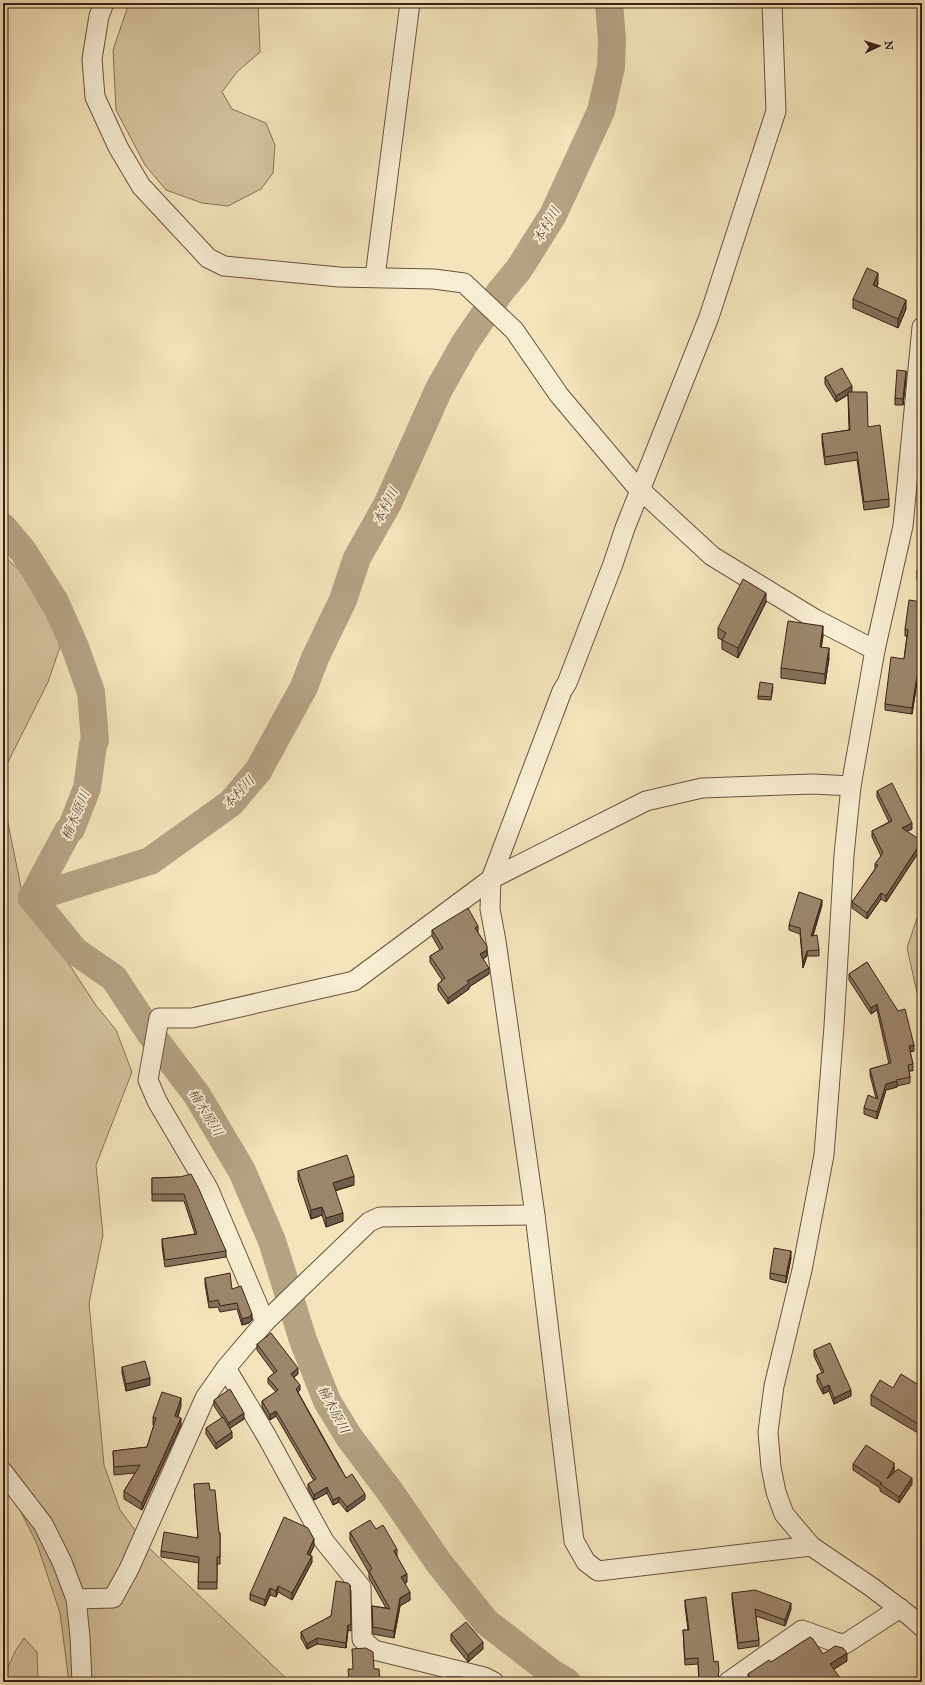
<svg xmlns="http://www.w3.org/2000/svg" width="925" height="1685" font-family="'IM FELL Great Primer','Noto Serif JP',serif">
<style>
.green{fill:#d4c39f;stroke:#88725b}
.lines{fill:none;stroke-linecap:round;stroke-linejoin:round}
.river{stroke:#b4a283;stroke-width:28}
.minor-casing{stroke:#695240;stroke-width:21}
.minor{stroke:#f7edd3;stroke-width:19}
.wall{fill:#85735d;stroke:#3b2117}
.shaded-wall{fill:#6c5e4c;stroke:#3b2117}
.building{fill:#9b866c;stroke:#3b2117}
.labels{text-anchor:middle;stroke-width:3.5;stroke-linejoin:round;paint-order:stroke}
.water-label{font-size:13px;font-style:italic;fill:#654e3d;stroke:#f7edd3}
</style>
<rect width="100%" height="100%" fill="#f3e4bb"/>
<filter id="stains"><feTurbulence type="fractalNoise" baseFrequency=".005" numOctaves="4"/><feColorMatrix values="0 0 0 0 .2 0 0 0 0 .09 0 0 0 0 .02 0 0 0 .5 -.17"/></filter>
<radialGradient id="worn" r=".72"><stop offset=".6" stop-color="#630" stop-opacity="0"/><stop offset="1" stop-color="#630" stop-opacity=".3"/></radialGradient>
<g class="green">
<polygon points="129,3 258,3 260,52 237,72 222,92 232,109 266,123 275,145 273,173 261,189 228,206 202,203 166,190 145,165 116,110 113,50"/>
<polygon points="3,555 20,571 62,641 48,682 3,772"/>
<polygon points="3,799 22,892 95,1004 116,1030 132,1072 96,1165 103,1235 89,1303 104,1465 120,1510 147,1546 290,1682 69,1682 60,1613 37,1544 3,1476"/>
<polygon points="922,903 922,1015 907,948"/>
<polygon points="24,1638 37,1652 38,1677 36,1682 3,1682 3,1677 16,1650"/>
</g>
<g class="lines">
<g class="river">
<polyline points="3,527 23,551 55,602 75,647 91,692 95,741 93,745 87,788 71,829 68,831 32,898"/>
<polyline points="32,898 150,861 231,803 258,771 304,687 315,658 343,600 357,558 388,503 439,389 465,343 500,292 519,269 553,215 601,111 611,67 612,40 609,3"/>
<polyline points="32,898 75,951 114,978 150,1033 197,1095 242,1171 272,1241 303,1340 327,1401 349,1437 391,1493 439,1563 486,1622 552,1673 567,1682"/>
</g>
<g class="minor-casing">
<g id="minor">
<polyline points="104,3 99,16 92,59 95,97 118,147 141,186 208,258 224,266 339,277 434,279 464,283 514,330 559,395 634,484 712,556 815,619 875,650"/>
<polyline points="772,3 776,111 709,317 625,528 613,564 567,683 562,691 491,879 490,909 496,941 535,1215 574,1541 586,1562 598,1571 811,1546"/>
<polyline points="375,277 410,3"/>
<polyline points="922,327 903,526 875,650 851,786 844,855 834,1026 824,1155 802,1270 774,1386 768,1432 771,1467 776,1492 784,1514 811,1546 870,1586 911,1617 922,1627"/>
<polyline points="265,1322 208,1188 157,1101 148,1080 159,1018 192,1018 354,981 491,879 646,801 702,788 813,784 851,786"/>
<polyline points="226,1368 266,1435 324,1541 361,1587 362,1639 374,1650 484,1677 494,1682"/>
<polyline points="3,1472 43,1524 62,1562 76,1599 80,1637 82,1682"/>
<polyline points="76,1599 113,1598 129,1569 205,1398 226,1368 265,1322 369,1222 380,1217 535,1215"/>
<polyline points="728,1682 802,1630 835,1642 845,1644 900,1608"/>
</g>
</g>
<use href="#minor" class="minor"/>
</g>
<g class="wall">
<polygon points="878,283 877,287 906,309 898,328 853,308 853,299"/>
<polygon points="825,377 852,392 868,427 889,499 889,507 864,510 857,460 825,465 822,442 822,434 849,430 848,395 836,402 825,384"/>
<polygon points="906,378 903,405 895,405 895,398"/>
<polygon points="922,533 922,581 917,580 917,574"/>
<polygon points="766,602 738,658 722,649 722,640 718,638 718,628"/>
<polygon points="922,602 922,650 912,714 885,710 885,704 904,659 907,636 905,636 905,629"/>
<polygon points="823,636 821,647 829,658 825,684 781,678 781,668"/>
<polygon points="773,687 771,700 758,699 758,696"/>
<polygon points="877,791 912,829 907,831 922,847 886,902 881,899 867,919 852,908 852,902 875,869 875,864 881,856 872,837 872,831 889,822 877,797"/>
<polygon points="822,905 813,936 819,950 819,956 807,956 803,968 800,934 789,930 789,925"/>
<polygon points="432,930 478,932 487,956 483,959 489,974 469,987 469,989 448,1004 438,990 438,984 442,980 430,962 430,956 440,950 432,936"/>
<polygon points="867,962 914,1051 910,1052 913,1064 913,1071 909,1071 910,1077 910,1083 897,1086 897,1087 886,1090 877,1119 864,1114 864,1108 876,1098 870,1075 870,1069 889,1064 877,1010 871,1014 849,980 849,974"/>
<polygon points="298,1171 354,1185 335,1191 343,1221 326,1227 322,1215 311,1219 298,1180"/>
<polygon points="180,1177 226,1251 226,1257 165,1267 162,1246 162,1239 195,1234 184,1201 152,1201 152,1178"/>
<polygon points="791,1258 786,1283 770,1279 770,1273"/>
<polygon points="205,1278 232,1289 252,1320 249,1323 242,1325 237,1309 220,1312 218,1307 209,1308 205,1284"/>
<polygon points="257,1344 298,1374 294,1377 300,1390 298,1392 346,1478 365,1499 347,1512 339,1502 333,1505 327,1493 314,1500 308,1489 308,1484 314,1481 276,1416 270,1420 262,1407 262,1401 276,1392 268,1383 268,1378 274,1373 257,1350"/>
<polygon points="814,1350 851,1396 834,1404 829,1391 823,1394 817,1382 817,1375 822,1373 814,1356"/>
<polygon points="122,1367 150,1385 126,1391 122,1373"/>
<polygon points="922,1387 922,1427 918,1433 871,1405 871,1395 893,1388"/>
<polygon points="214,1400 244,1419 230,1428 232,1438 216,1449 206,1434 206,1428 222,1418 214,1406"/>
<polygon points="181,1406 178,1417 181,1425 142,1510 124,1499 124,1491 135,1473 114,1475 113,1451 147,1447 154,1425 153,1425 153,1417"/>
<polygon points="853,1464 894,1466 894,1472 912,1484 899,1503 880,1491 880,1488 853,1470"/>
<polygon points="194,1484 210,1490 219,1533 220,1533 220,1564 217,1564 217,1589 198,1589 199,1563 161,1557 161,1551 198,1537"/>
<polygon points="376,1529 397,1556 407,1582 405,1583 410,1600 400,1606 394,1638 373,1634 372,1606 386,1608 369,1578 369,1573 350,1540 350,1532"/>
<polygon points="314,1546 310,1555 312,1562 292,1600 278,1592 276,1597 270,1595 265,1606 250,1600 250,1594"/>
<polygon points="350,1585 351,1631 348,1630 346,1648 317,1644 307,1649 301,1638 301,1632 331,1616"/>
<polygon points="732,1593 791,1609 785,1626 756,1616 759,1640 759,1646 738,1649 732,1599"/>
<polygon points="685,1600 714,1662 719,1677 718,1682 699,1682 698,1664 685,1665 683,1630 688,1630 685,1606"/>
<polygon points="451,1634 483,1649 468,1662 451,1641"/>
<polygon points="823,1654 847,1661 833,1669 843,1682 748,1682 748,1674 771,1662"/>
</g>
<g class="shaded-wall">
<polygon points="878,273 878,283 873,294 873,285"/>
<polygon points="906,300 906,309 898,328 898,319"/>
<polygon points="906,371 906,378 903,405 903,399"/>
<polygon points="852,386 852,392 836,402 836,396"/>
<polygon points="766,593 766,602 738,658 738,648"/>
<polygon points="823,626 823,636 820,657 820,647"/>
<polygon points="922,644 922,650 912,714 912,708"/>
<polygon points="829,648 829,658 825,684 825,674"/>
<polygon points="912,823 912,829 902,834 902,828"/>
<polygon points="922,841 922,847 886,902 886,896"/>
<polygon points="881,893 881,899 867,919 867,913"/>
<polygon points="822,900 822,905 811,941 811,936"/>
<polygon points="478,926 478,932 475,934 475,928"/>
<polygon points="487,950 487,956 480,961 480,954"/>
<polygon points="807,951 807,956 803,968 803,963"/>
<polygon points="489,968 489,974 469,987 469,989 448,1004 448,998 467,981"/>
<polygon points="877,1004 877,1010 871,1014 871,1008"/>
<polygon points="914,1045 914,1051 909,1052 909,1046"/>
<polygon points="897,1081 897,1087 886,1090 877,1119 877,1112 886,1084"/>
<polygon points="354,1176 354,1185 333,1191 333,1183"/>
<polygon points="322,1207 322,1215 311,1219 311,1210"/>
<polygon points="343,1213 343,1221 326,1227 326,1218"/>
<polygon points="791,1251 791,1258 786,1283 786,1276"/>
<polygon points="252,1314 252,1320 249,1323 242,1325 242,1319"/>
<polygon points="298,1368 298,1374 291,1379 291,1374"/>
<polygon points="150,1378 150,1385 126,1391 126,1384"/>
<polygon points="300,1385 300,1390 296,1394 296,1389"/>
<polygon points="829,1385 829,1391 823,1394 823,1388"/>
<polygon points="851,1390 851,1396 834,1404 834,1398"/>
<polygon points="181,1398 181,1406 175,1424 175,1416"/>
<polygon points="276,1411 276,1416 270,1420 270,1415"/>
<polygon points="244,1413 244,1419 229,1429 229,1423"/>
<polygon points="181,1418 181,1425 142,1510 142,1503"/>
<polygon points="922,1418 922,1427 918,1433 918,1424"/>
<polygon points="232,1432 232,1438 216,1449 216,1443"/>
<polygon points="894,1463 894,1472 887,1479 893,1465"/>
<polygon points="912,1478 912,1484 899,1503 899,1497"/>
<polygon points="327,1487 327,1493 314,1500 314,1495"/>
<polygon points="365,1494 365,1499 347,1512 347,1507"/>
<polygon points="339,1497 339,1502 333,1505 333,1500"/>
<polygon points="314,1539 314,1546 307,1560 307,1554"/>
<polygon points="397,1549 397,1556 394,1558 394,1551"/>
<polygon points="312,1556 312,1562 292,1600 292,1593"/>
<polygon points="407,1574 407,1582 401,1584 401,1577"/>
<polygon points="278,1586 278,1592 276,1597 276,1591"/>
<polygon points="270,1588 270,1595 265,1606 265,1600"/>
<polygon points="410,1592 410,1600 400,1606 394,1638 394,1631 400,1598"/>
<polygon points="791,1603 791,1609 785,1626 785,1620"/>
<polygon points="348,1625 348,1630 346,1648 346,1643"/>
<polygon points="317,1638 317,1644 307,1649 307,1644"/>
<polygon points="483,1642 483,1649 468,1662 468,1655"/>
<polygon points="847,1653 847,1661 830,1672 830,1664"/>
</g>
<g class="building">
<polygon points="867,268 878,273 873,285 906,300 898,319 853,299"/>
<polygon points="842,368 852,386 836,396 825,377"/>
<polygon points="897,370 906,371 903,399 895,398"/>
<polygon points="848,392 867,392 868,427 880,425 889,499 864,502 857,452 825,457 822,434 850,430"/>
<polygon points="921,533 922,533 922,575 917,574"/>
<polygon points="743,579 766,593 738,648 722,640 726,633 718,628"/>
<polygon points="909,600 922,602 922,644 912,708 885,704 891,657 904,659 908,630 905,629"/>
<polygon points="788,621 823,626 820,647 829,648 825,674 781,668"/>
<polygon points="760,682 773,684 771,697 758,696"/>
<polygon points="892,783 912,823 902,828 922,841 886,896 881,893 867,913 852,902 878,865 875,864 883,853 872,831 892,821 877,791"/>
<polygon points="799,892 822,900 811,936 817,935 819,950 807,951 803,963 800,928 789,925"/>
<polygon points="468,908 478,926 475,928 487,946 487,950 480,954 489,968 467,981 469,983 448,998 438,984 445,978 430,956 443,948 432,930"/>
<polygon points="867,962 898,1011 905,1009 914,1045 909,1046 913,1064 908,1065 910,1077 896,1080 897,1081 886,1084 877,1112 864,1108 868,1095 878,1099 870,1069 891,1063 877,1004 871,1008 849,974"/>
<polygon points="347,1155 354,1176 333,1183 343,1213 326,1218 322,1207 311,1210 298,1171"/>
<polygon points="191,1174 198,1187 226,1251 165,1260 162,1239 197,1234 184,1194 152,1194 152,1178 180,1177"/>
<polygon points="774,1248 791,1251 786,1276 770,1273"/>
<polygon points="230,1273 232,1289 241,1286 252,1314 249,1317 242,1319 237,1303 220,1306 218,1300 209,1302 205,1278"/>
<polygon points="271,1333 298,1368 291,1374 300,1385 296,1389 332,1454 346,1478 352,1474 365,1494 347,1507 339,1497 333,1500 327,1487 314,1495 308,1484 316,1479 276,1411 270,1415 262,1401 278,1390 268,1378 277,1371 257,1344"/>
<polygon points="830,1343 851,1390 834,1398 829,1385 823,1388 817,1375 824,1372 814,1350"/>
<polygon points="145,1361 150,1378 126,1384 122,1367"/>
<polygon points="901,1374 922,1387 922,1398 921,1399 922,1400 922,1418 918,1424 871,1395 880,1380 893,1388"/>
<polygon points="230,1389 244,1413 229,1423 214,1400"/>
<polygon points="162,1392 181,1398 175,1416 181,1418 142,1503 124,1491 140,1465 114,1467 113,1451 147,1447 156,1418 153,1417"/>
<polygon points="223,1417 232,1432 216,1443 206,1428"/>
<polygon points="866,1445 894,1463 893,1465 894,1466 887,1479 898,1469 912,1478 899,1497 880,1484 882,1483 853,1464"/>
<polygon points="209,1483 210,1490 215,1490 219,1533 220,1533 220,1557 217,1557 217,1582 198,1582 199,1557 161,1551 164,1532 198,1538 194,1484"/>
<polygon points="284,1517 308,1528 314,1539 307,1554 312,1556 292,1593 278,1586 276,1591 270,1588 265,1600 250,1594"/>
<polygon points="370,1520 376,1529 383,1525 397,1549 394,1551 407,1574 401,1577 410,1592 400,1598 394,1631 373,1627 372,1606 390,1609 369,1571 372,1569 350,1532"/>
<polygon points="336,1581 348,1583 350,1585 351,1625 348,1625 346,1643 317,1638 307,1644 301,1632 331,1616"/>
<polygon points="755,1590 791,1603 785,1620 755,1609 759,1640 738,1643 732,1593"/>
<polygon points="706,1597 714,1662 718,1661 719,1670 718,1678 706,1679 708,1682 699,1682 698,1658 685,1659 683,1630 689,1630 685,1600"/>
<polygon points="466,1622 483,1642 468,1655 451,1634"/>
<polygon points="810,1637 813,1639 823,1654 835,1646 843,1648 847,1653 830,1664 843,1682 753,1682 748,1674 769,1660 771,1662"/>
<polygon points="366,1648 373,1652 374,1669 379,1669 380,1682 349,1682 348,1669 353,1669 352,1649"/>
<polygon points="446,1677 462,1677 481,1682 446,1682"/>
</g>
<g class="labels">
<g class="water-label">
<text transform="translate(546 225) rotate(-60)" y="5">本村川</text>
<text transform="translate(385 506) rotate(-63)" y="5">本村川</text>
<text transform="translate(238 792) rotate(-46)" y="5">本村川</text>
<text transform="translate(75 815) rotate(-67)" y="5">楠木原川</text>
<text transform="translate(206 1112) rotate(58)" y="5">楠木原川</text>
<text transform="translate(334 1409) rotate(62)" y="5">楠木原川</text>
</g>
</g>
<rect width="925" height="1685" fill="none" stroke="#f3e4bb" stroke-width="16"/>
<rect x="4" y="4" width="917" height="1677" fill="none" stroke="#3b2117" stroke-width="2"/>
<rect x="8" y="8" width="909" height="1669" fill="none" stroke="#3b2117"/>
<g transform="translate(879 46) rotate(86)" stroke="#f7edd3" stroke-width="3" paint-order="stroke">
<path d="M0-3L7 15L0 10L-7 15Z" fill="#3b2117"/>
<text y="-6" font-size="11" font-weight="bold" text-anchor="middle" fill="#3b2117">N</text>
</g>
<rect width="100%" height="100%" filter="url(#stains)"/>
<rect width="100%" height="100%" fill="url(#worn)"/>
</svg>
